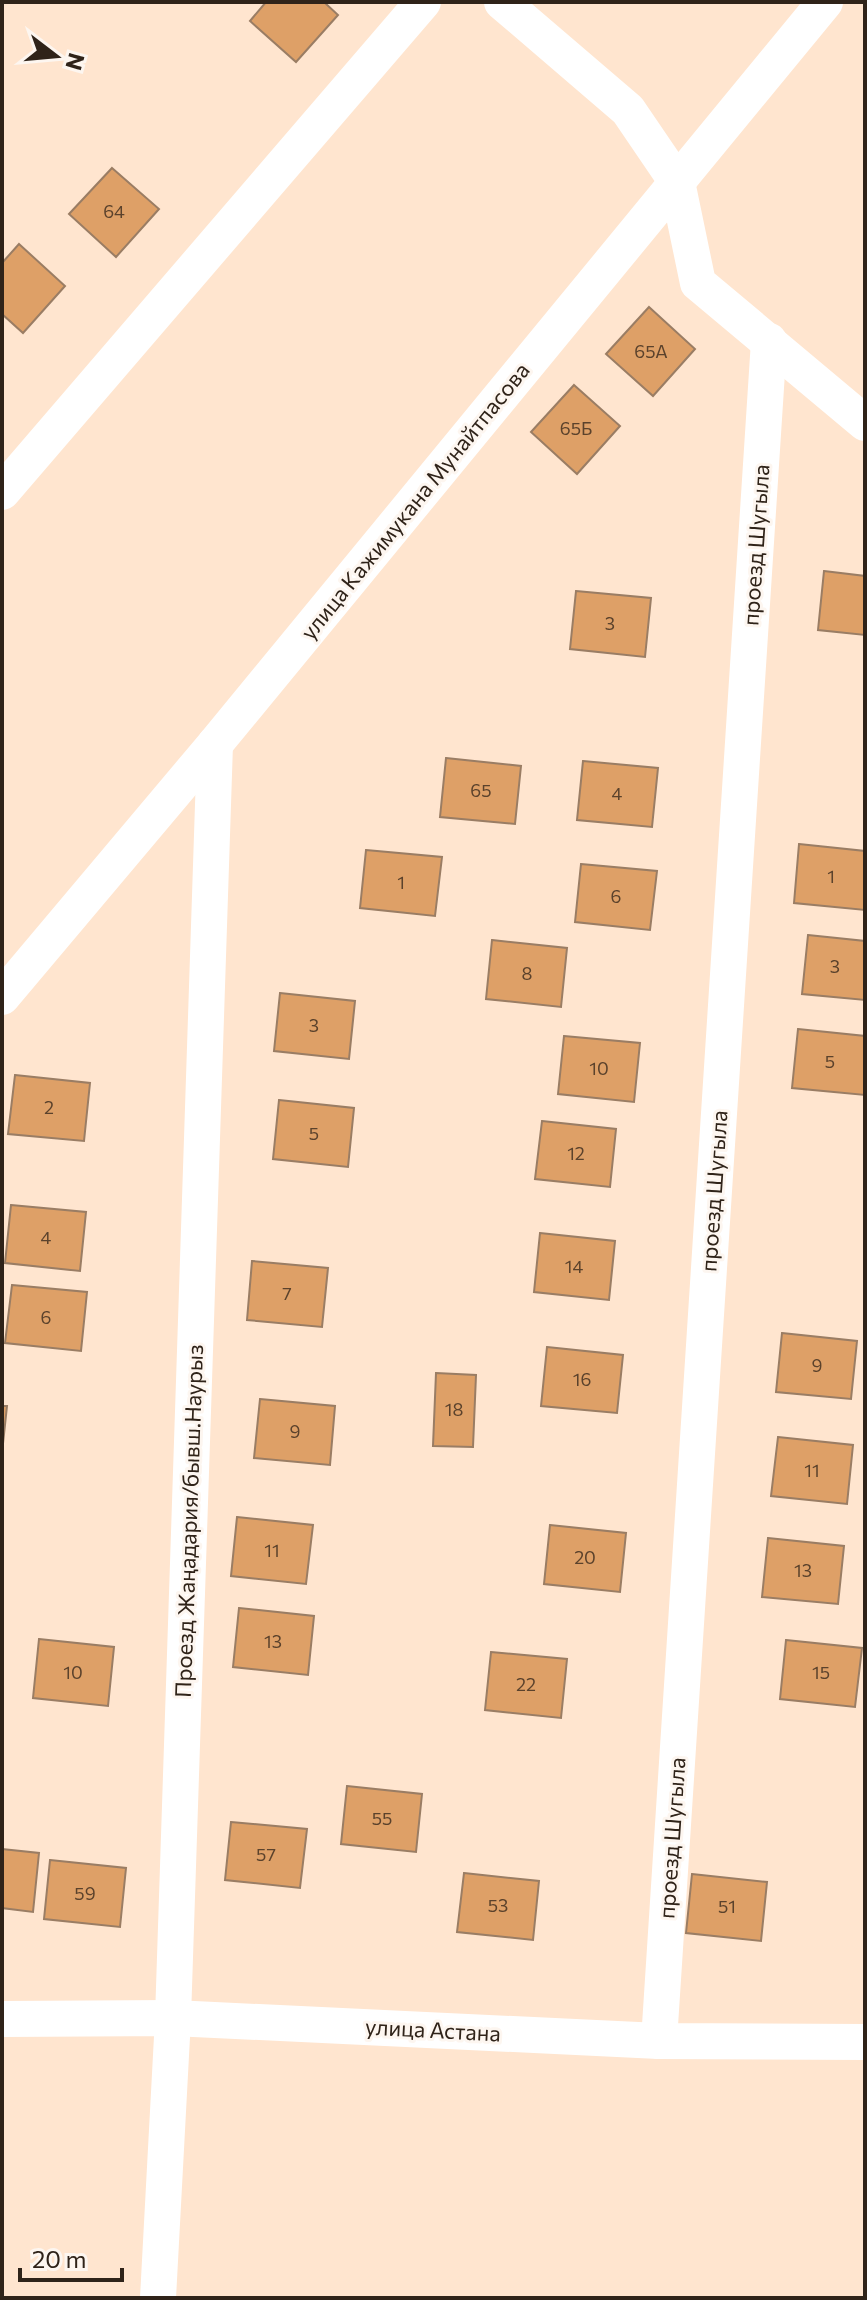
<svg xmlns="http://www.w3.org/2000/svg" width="867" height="2300" font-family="Commissioner,sans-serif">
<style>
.building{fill:#dea067;stroke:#9a7d64;stroke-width:2}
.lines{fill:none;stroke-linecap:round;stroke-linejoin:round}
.street{stroke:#fff;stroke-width:36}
.labels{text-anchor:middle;stroke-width:6;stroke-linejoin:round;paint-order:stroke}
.number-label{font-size:18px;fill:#5b422c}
.street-label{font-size:22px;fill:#2f2319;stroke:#fdf6f0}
</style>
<rect width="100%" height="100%" fill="#ffe5cf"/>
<g class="building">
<polygon points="266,2 324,2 338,15 296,62 250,21"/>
<polygon points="112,168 159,209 116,257 69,214"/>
<polygon points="19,244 65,286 23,333 2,314 2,263"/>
<polygon points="649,307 695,349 653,396 606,354"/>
<polygon points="574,385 620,426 577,474 531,432"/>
<polygon points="824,571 865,576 865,635 818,630"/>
<polygon points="576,591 651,598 645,657 570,649"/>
<polygon points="446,758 521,766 515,824 440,817"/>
<polygon points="583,761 658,768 652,827 577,820"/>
<polygon points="799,844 865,851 865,910 794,903"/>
<polygon points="366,850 442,857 435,916 360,908"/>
<polygon points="581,864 657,871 650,930 575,922"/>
<polygon points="808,935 865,941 865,1000 802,994"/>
<polygon points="492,940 567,948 561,1007 486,999"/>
<polygon points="280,993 355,1001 349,1059 274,1051"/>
<polygon points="798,1029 865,1036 865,1095 792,1088"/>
<polygon points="564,1036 640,1043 634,1102 558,1094"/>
<polygon points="15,1075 90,1083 84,1141 8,1134"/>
<polygon points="279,1100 354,1108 348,1167 273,1159"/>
<polygon points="542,1121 616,1129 610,1187 535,1179"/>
<polygon points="11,1205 86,1212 80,1271 5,1263"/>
<polygon points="540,1233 615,1241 609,1300 534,1292"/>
<polygon points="252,1261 328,1268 322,1327 247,1320"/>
<polygon points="12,1285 87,1292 81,1351 5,1343"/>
<polygon points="782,1333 857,1341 851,1399 776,1392"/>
<polygon points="547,1347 623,1355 617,1413 541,1406"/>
<polygon points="436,1373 476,1375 473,1447 433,1446"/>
<polygon points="260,1399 335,1406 330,1465 254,1458"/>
<polygon points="2,1406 7,1406 2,1453"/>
<polygon points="778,1437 853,1445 847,1504 771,1496"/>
<polygon points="237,1517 313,1525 306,1584 231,1576"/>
<polygon points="550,1525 626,1533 620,1592 544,1584"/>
<polygon points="768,1538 844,1546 838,1604 762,1597"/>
<polygon points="239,1608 314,1616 308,1675 233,1667"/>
<polygon points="39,1639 114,1647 108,1706 33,1698"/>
<polygon points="786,1640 862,1648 855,1707 780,1699"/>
<polygon points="491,1652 567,1659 561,1718 485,1710"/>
<polygon points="347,1786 422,1794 416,1852 341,1844"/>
<polygon points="231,1822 307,1829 300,1888 225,1880"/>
<polygon points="2,1849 39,1853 33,1912 2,1908"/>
<polygon points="50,1860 126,1868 120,1927 44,1919"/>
<polygon points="464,1873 539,1881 533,1940 457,1932"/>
<polygon points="692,1874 767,1882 761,1941 686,1933"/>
</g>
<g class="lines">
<g class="street">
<polyline points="502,2 628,110 677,182 698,283 865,423"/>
<polyline points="2,492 423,2"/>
<polyline points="2,997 215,744 825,2"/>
<polyline points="2,2019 173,2018 659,2041 865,2042"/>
<polyline points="659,2041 769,341"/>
<polyline points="158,2298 173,2018 215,744"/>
</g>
</g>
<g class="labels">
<g class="number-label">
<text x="114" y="218">64</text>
<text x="651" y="358">65А</text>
<text x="576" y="435">65Б</text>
<text x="610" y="630">3</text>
<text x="481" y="797">65</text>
<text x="617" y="800">4</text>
<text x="831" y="883">1</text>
<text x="401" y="889">1</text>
<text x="616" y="903">6</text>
<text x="835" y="973">3</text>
<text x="527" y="980">8</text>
<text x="314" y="1032">3</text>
<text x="830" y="1068">5</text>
<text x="599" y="1075">10</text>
<text x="49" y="1114">2</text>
<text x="314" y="1140">5</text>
<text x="576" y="1160">12</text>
<text x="46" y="1244">4</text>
<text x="574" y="1273">14</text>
<text x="287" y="1300">7</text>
<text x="46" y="1324">6</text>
<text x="817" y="1372">9</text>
<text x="582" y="1386">16</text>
<text x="454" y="1416">18</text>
<text x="295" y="1438">9</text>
<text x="812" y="1477">11</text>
<text x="272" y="1557">11</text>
<text x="585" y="1564">20</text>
<text x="803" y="1577">13</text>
<text x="273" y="1648">13</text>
<text x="73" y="1679">10</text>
<text x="821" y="1679">15</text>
<text x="526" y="1691">22</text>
<text x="382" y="1825">55</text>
<text x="266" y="1861">57</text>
<text x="85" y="1900">59</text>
<text x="498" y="1912">53</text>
<text x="727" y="1913">51</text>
</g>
<g class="street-label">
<text transform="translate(415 501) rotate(-51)" y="8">улица Кажимукана Мунайтпасова</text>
<text transform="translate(756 545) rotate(-86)" y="8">проезд Шугыла</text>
<text transform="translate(714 1191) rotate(-86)" y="8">проезд Шугыла</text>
<text transform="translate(189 1521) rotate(-88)" y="8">Проезд Жаңадария/бывш.Наурыз</text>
<text transform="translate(672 1838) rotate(-86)" y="8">проезд Шугыла</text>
<text transform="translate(433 2030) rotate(3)" y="8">улица Астана</text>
</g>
</g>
<rect width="867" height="2300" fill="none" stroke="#2f2319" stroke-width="8"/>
<g transform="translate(56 56) rotate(106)" stroke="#fdf6f0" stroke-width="6" paint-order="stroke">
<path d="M0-6L14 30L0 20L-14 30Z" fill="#2f2319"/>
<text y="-12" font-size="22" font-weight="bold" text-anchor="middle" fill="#2f2319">N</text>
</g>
<path d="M20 2268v12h102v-12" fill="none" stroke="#2f2319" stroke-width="4"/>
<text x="32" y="2268" font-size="24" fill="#2f2319" stroke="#fdf6f0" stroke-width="6" paint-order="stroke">20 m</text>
</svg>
